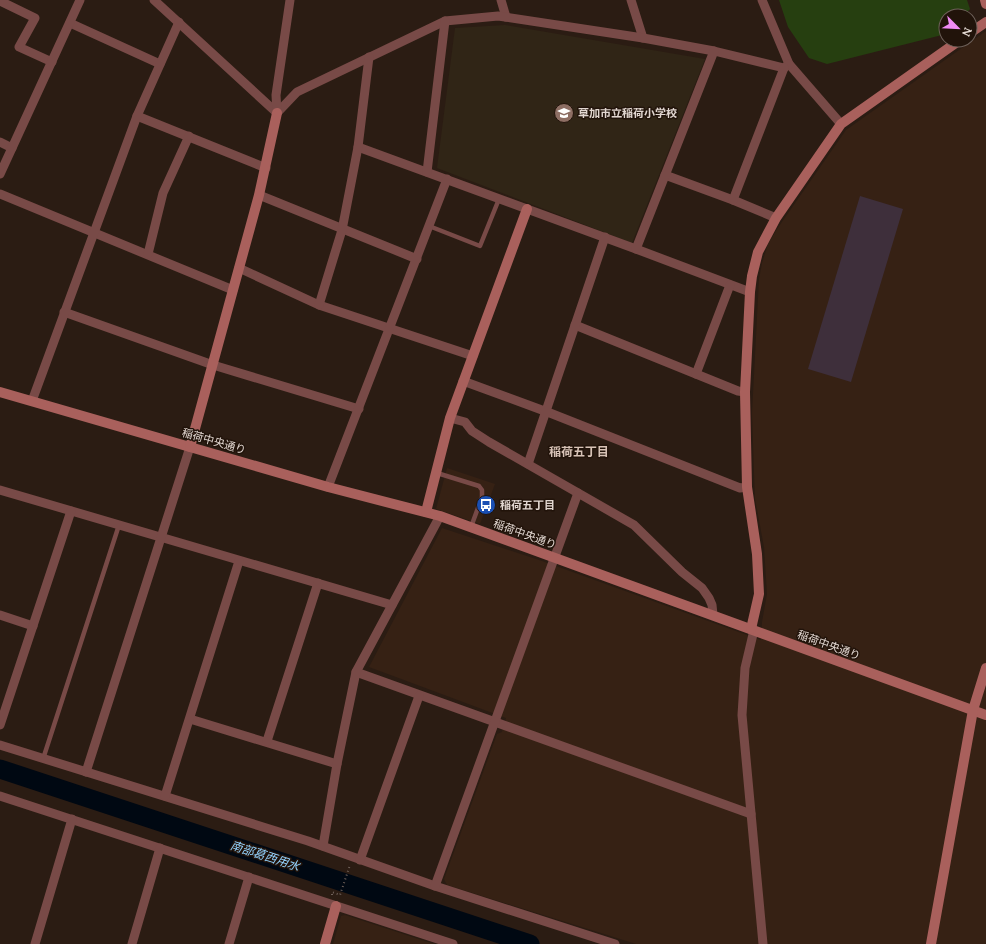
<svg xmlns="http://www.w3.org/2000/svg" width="986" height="944" font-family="Lora,'Noto Sans JP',serif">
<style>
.built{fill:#362114}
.education{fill:#302516}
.green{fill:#263f10}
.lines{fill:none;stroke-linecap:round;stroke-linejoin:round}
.river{stroke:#000812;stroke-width:19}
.building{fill:#3e2f3b}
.path{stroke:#6f615a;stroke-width:2;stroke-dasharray:1 3;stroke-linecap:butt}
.lane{stroke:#784a47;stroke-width:4.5}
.street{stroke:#784a47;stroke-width:9}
.secondary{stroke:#a9605c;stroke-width:10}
.labels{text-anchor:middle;stroke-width:3;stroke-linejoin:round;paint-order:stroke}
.poi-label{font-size:11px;font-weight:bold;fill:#e2d7d1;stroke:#21130a;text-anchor:start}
.street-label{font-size:11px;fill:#e2d7d1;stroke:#21130a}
.neighbourhood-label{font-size:12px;font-weight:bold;fill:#d7c2b6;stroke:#21130a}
.water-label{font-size:12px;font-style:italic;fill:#92d1fc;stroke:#21130a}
</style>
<rect width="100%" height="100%" fill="#2b1c13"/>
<g class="built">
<polygon points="986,31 986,944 636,944 447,885 444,879 497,734 502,732 506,718 369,667 442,528 542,561 761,640 762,622 767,594 764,547 755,499 754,473 752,413 759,279 762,263 768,244 777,229 846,130"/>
<polygon points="447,468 495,484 480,524 436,509"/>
<polygon points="345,915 434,944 333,944 341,916"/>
</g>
<polygon class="education" points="505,25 705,59 632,243 437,168 455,28"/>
<polygon class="green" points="779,0 967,0 970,9 964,16 946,16 946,34 827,64 809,58 788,27"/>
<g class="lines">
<polyline class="river" points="0,769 530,944"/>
</g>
<polygon class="building" points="860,196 903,209 851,382 808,369"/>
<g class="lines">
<polyline class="path" points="332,895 332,892 340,895 350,865"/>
<g class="lane">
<polyline points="429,226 480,246 499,199"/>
<polyline points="437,473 479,486 482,490 482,497 471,527"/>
<polyline points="43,759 119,525"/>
</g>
<g class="street">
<polyline points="154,0 277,113"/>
<polyline points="501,0 506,17"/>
<polyline points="631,0 643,38"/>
<polyline points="762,0 789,64 841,124"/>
<polyline points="0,1 35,18 19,47 52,62"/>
<polyline points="70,23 160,64"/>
<polyline points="277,113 297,92 445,21 498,16 643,38 714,51 784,68 789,64"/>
<polyline points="277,113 276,95 290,0"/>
<polyline points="137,116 266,168"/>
<polyline points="0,142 12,148"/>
<polyline points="358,147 636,249 750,292"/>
<polyline points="427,172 445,21"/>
<polyline points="0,174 80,0"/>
<polyline points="665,175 733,200 776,218"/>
<polyline points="0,194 233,290"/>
<polyline points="259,195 417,259"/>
<polyline points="733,200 784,68"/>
<polyline points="636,249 714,51"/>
<polyline points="148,254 163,193 189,136"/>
<polyline points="239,268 319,305 473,356"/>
<polyline points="319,305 342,230 358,147 369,57"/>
<polyline points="64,312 213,365 359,409"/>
<polyline points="575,325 738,391 745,392"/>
<polyline points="696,374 730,285"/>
<polyline points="463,381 550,413 740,488 747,487"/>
<polyline points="32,401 137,116 179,22"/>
<polyline points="450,418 465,422 472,431 489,442 634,525 682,572 702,588 709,598 712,605 713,615"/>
<polyline points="528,464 605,237"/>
<polyline points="328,487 447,179"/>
<polyline points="0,490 392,605"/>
<polyline points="0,615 33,626"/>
<polyline points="754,630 745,668 742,715 763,944"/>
<polyline points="356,672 751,814"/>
<polyline points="190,719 337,764"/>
<polyline points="0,725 71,511"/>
<polyline points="267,741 318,583"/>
<polyline points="0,745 308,841 435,886 615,944"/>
<polyline points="86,772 190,447"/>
<polyline points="0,796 453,944"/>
<polyline points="165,796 239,561"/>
<polyline points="323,846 337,764 356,672 440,516"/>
<polyline points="360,860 419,696"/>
<polyline points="435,886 578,493"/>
<polyline points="35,944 72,819"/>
<polyline points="132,944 160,848"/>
<polyline points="229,944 249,877"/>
</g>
<g class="secondary">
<polyline points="985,0 986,4"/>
<polyline points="970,33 986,22"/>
<polyline points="0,392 328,487 440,516 986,715"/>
<polyline points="190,447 259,195 277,113"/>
<polyline points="426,512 450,418 527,209"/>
<polyline points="751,629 759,594 757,554 747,487 745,392 750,292 752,276 758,252 776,218 841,124 960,40"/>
<polyline points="325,944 336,906"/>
<polyline points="931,944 973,710 986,668"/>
</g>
</g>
<defs>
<g id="school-disc" transform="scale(1)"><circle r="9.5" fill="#8d6e63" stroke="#21130a"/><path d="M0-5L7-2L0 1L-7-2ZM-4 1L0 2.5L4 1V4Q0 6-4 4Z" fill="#fff"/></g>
<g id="bus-disc" transform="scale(1)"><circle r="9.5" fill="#1a4fb4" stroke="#21130a"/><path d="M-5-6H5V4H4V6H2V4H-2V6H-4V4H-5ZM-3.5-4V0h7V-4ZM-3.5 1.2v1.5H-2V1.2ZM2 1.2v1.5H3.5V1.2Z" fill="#fff"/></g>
</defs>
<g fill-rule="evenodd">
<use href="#school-disc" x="564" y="113"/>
<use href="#bus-disc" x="486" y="505"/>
</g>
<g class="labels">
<g class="poi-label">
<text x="578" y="117">草加市立稲荷小学校</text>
<text x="500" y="509">稲荷五丁目</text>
</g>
<g class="street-label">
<text transform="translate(214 441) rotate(16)" y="4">稲荷中央通り</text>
<text transform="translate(525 534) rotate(20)" y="4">稲荷中央通り</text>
<text transform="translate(829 645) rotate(20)" y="4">稲荷中央通り</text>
</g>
<g class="neighbourhood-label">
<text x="579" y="456">稲荷五丁目</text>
</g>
<g class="water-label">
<text transform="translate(265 856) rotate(18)" y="4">南部葛西用水</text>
</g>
</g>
<g transform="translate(958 28) rotate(114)"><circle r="19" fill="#21130a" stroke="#6e615a"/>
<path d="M0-3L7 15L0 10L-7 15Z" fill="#f08bf5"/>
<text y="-6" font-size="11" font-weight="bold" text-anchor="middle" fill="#e2d7d1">N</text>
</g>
</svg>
